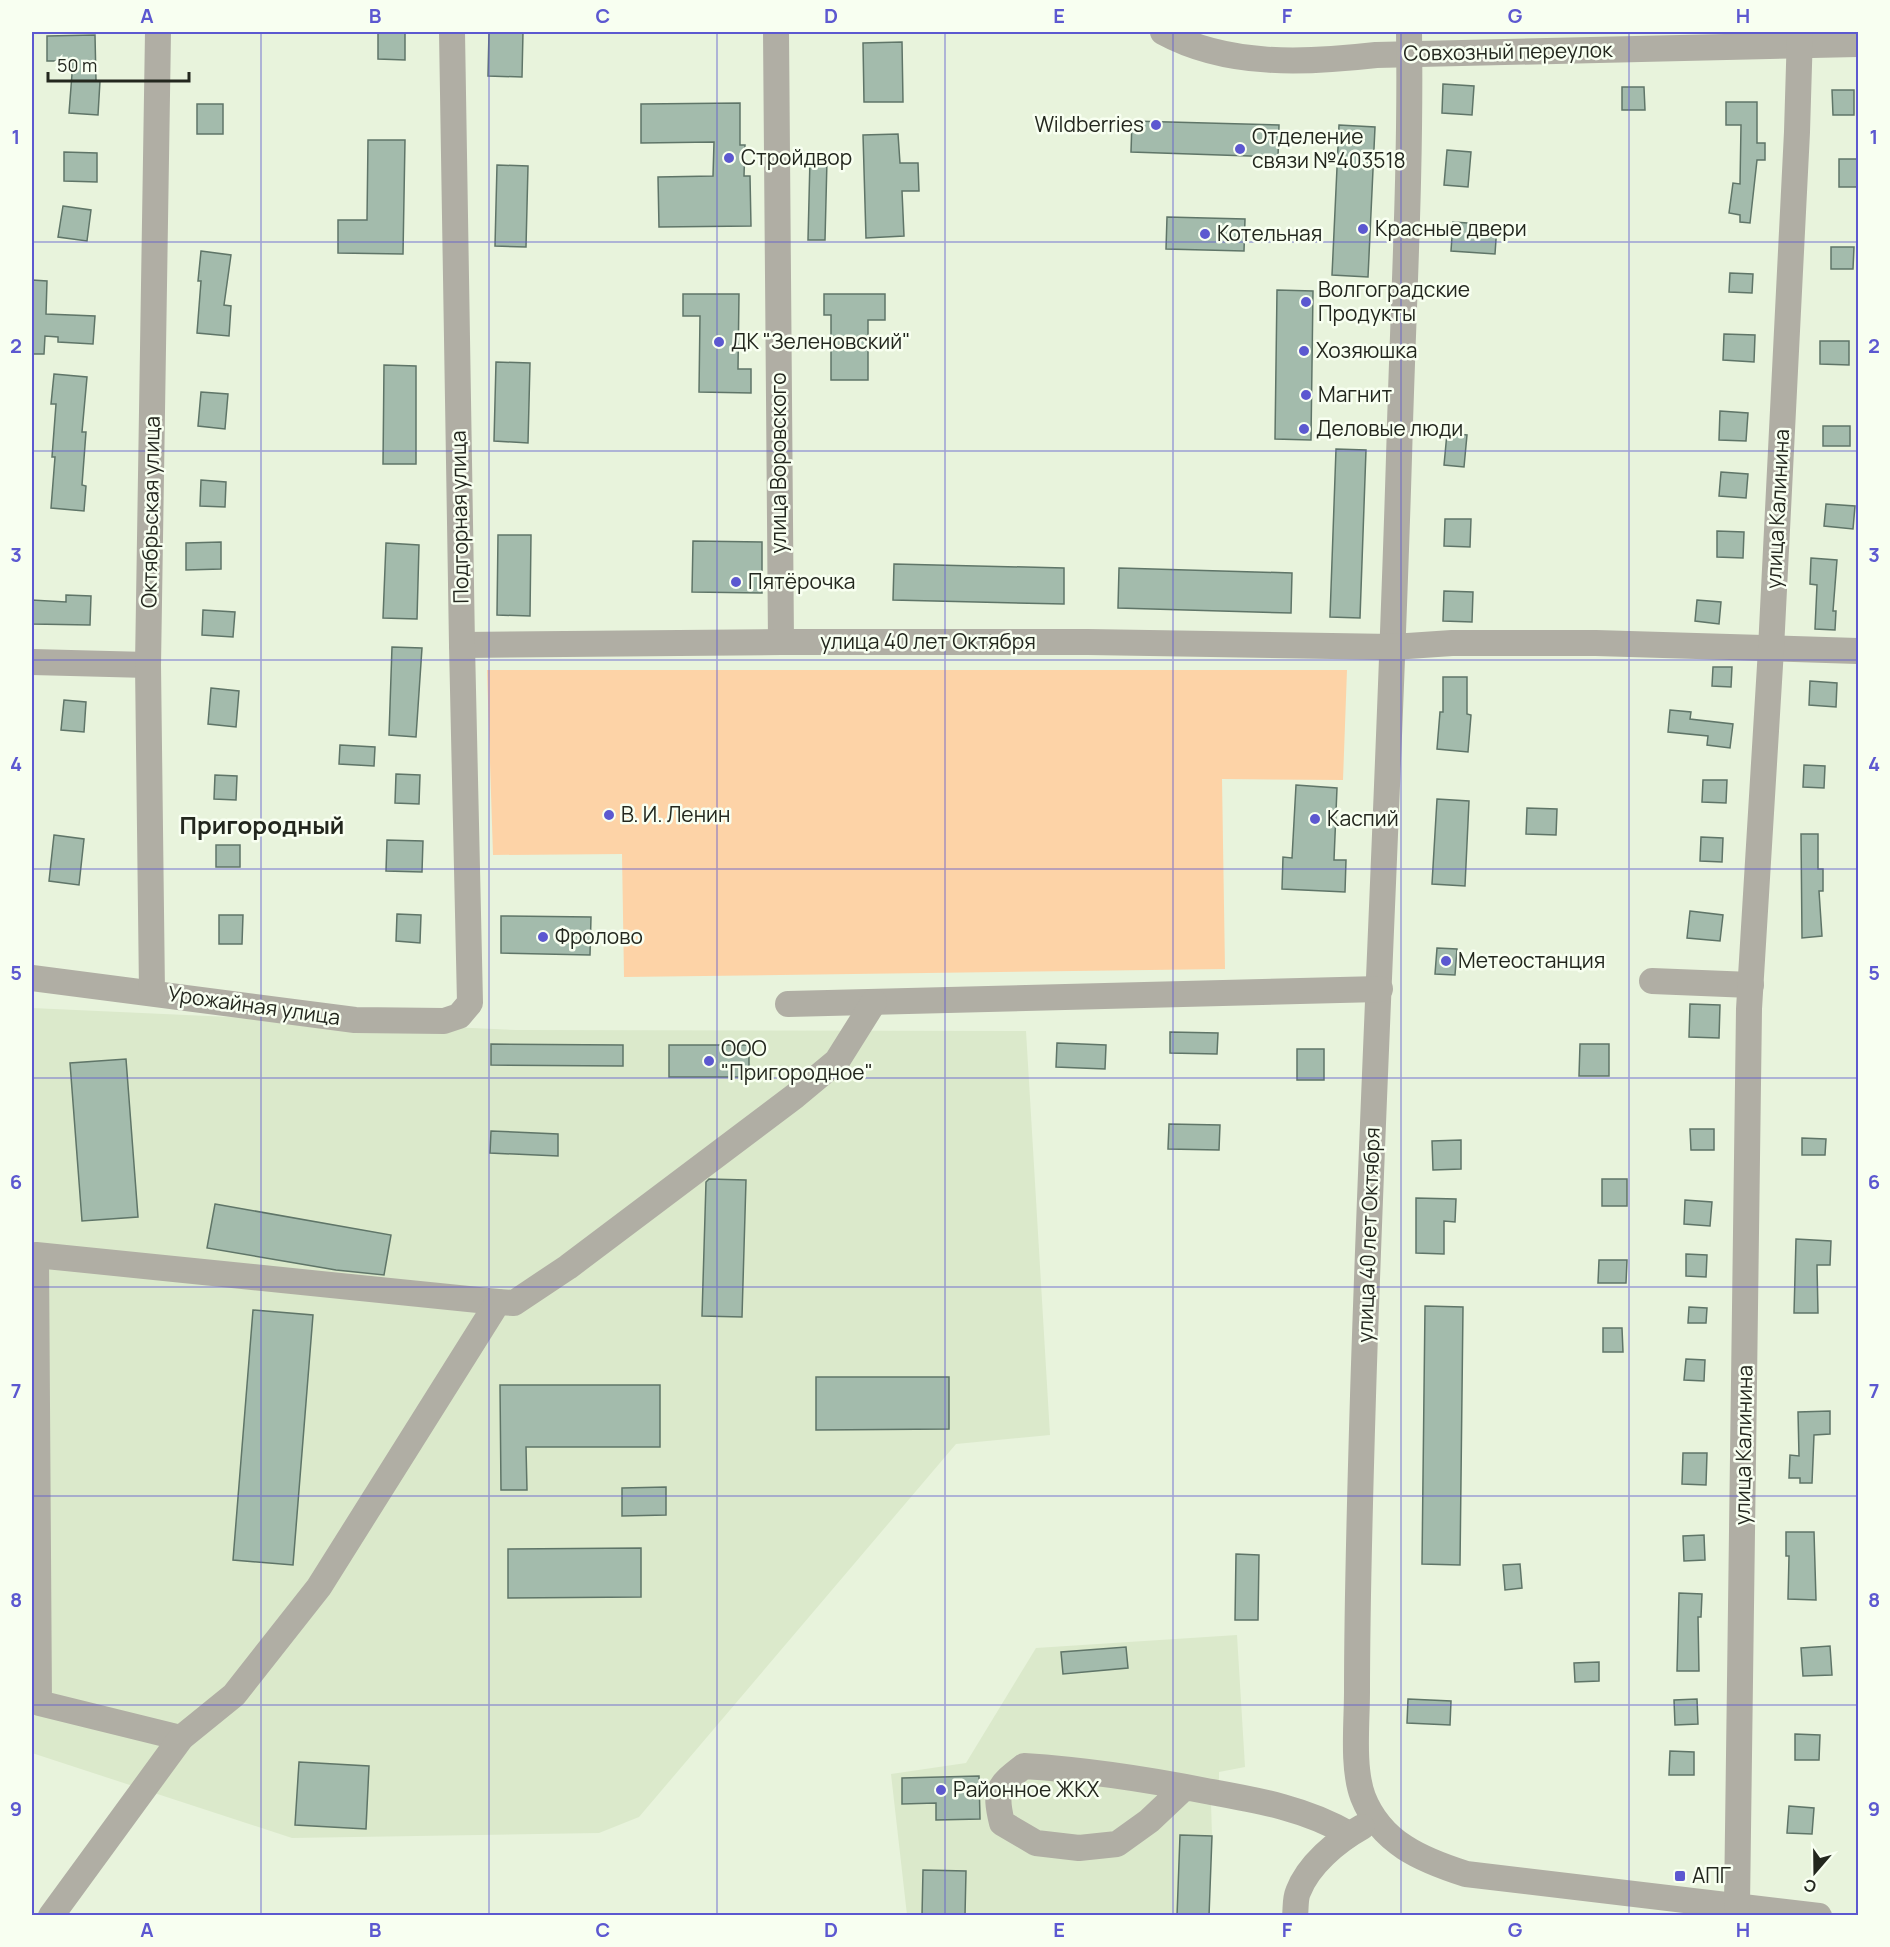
<svg xmlns="http://www.w3.org/2000/svg" width="1890" height="1947" font-family="Manrope,sans-serif">
<style>
.built{fill:#dbe9cb}
.green{fill:#fdd3a7}
.building{fill:#a3bbac;stroke:#5f7568;stroke-width:1.5}
.lines{fill:none;stroke-linecap:round;stroke-linejoin:round}
.minor{stroke:#b0aea4;stroke-width:26}
.grid{fill:none;stroke:#5c58d0;stroke-width:1.5;stroke-opacity:0.55}
.poi-dot{fill:#5c58d0;stroke:#f8fff1;stroke-width:2}
.labels{text-anchor:middle;stroke-width:5;stroke-linejoin:round;paint-order:stroke}
.street-label{font-size:21px;fill:#23271e;stroke:#f8fff1}
.poi-label{font-size:21px;fill:#23271e;stroke:#f8fff1;text-anchor:start}
.quarter-label{font-size:24px;font-weight:bold;fill:#23271e;stroke:#f8fff1}
.neatline{fill:none;stroke:#5c58d0;stroke-width:2}
.grid-label{font-size:20px;text-anchor:middle;font-weight:bold;fill:#5c58d0}
</style>
<rect width="100%" height="100%" fill="#e8f3dc"/>
<g class="built">
<polygon points="32,1008 516,1030 1026,1031 1050,1435 956,1444 639,1817 599,1833 292,1838 32,1753"/>
<polygon points="1237,1635 1245,1767 1219,1772 1219,1785 1211,1803 1212,1836 1209,1915 907,1915 891,1774 966,1763 1036,1648"/>
</g>
<polygon class="green" points="487,670 1347,670 1343,780 1222,779 1225,969 624,977 622,854 493,855"/>
<g class="building">
<polygon points="378,32 405,32 405,60 378,59"/>
<polygon points="489,32 523,32 522,77 488,76"/>
<polygon points="95,35 96,81 100,81 98,115 69,113 73,61 47,61 47,36"/>
<polygon points="902,42 903,102 864,102 863,43"/>
<polygon points="1443,84 1474,86 1472,115 1442,113"/>
<polygon points="1622,87 1644,87 1645,110 1622,110"/>
<polygon points="1832,90 1854,90 1854,115 1833,115"/>
<polygon points="1726,102 1757,102 1757,143 1765,143 1765,160 1757,160 1750,223 1740,222 1740,215 1729,213 1733,183 1740,184 1741,125 1726,125"/>
<polygon points="740,103 740,145 745,145 744,176 750,176 751,226 659,227 658,177 713,176 714,142 641,143 641,104"/>
<rect x="197" y="104" width="26" height="30"/>
<polygon points="1132,121 1279,125 1278,157 1131,152"/>
<polygon points="1339,125 1375,127 1368,277 1332,275"/>
<polygon points="898,134 900,163 918,163 919,191 902,191 904,236 866,238 863,135"/>
<polygon points="368,140 405,140 403,254 338,253 338,220 367,220"/>
<polygon points="1447,150 1471,152 1468,187 1444,185"/>
<polygon points="64,152 97,153 97,182 64,181"/>
<polygon points="810,159 827,160 825,240 808,240"/>
<rect x="1839" y="159" width="19" height="28"/>
<polygon points="497,165 528,166 526,247 495,246"/>
<polygon points="63,206 91,210 87,241 58,237"/>
<polygon points="1167,217 1245,219 1244,251 1166,249"/>
<polygon points="1453,222 1497,225 1495,254 1451,251"/>
<polygon points="1831,247 1854,247 1853,269 1831,269"/>
<polygon points="201,251 231,255 224,305 231,306 229,336 197,333 201,281 198,281"/>
<polygon points="1730,273 1753,274 1752,293 1729,292"/>
<polygon points="32,280 47,281 46,314 95,316 93,344 58,342 58,337 45,336 44,354 32,354"/>
<polygon points="1277,290 1313,291 1311,440 1275,439"/>
<polygon points="683,294 739,294 738,369 751,369 751,393 699,392 700,316 683,316"/>
<polygon points="824,294 885,294 885,320 868,320 868,380 831,380 831,315 824,315"/>
<polygon points="1724,334 1755,335 1754,362 1723,360"/>
<polygon points="1820,341 1849,341 1849,365 1820,364"/>
<polygon points="496,362 530,363 528,443 494,441"/>
<polygon points="384,365 416,366 416,464 383,464"/>
<polygon points="54,374 87,377 82,432 86,432 82,485 86,486 84,511 51,508 55,457 52,457 56,404 51,404"/>
<polygon points="201,392 228,394 225,429 198,426"/>
<polygon points="1720,411 1748,413 1746,441 1719,440"/>
<rect x="1823" y="426" width="27" height="20"/>
<polygon points="1447,433 1467,435 1464,467 1444,465"/>
<polygon points="1336,449 1366,450 1360,618 1330,617"/>
<polygon points="1721,472 1748,474 1746,498 1719,496"/>
<polygon points="201,480 226,482 225,507 200,506"/>
<polygon points="1826,504 1855,506 1853,529 1824,526"/>
<polygon points="1445,519 1471,519 1470,547 1444,546"/>
<polygon points="1717,531 1744,532 1743,558 1717,557"/>
<polygon points="498,535 531,535 530,616 497,615"/>
<polygon points="693,541 762,542 762,593 692,592"/>
<polygon points="221,542 221,569 186,570 186,543"/>
<polygon points="386,543 419,545 417,619 383,618"/>
<polygon points="1811,558 1837,560 1833,611 1836,611 1835,630 1815,629 1817,585 1810,584"/>
<polygon points="894,564 1064,568 1064,604 893,600"/>
<polygon points="1119,568 1292,573 1291,613 1118,608"/>
<polygon points="1444,591 1473,592 1472,622 1443,621"/>
<polygon points="66,595 91,596 90,625 32,624 32,600 66,602"/>
<polygon points="1697,600 1721,602 1719,624 1695,621"/>
<polygon points="203,610 235,612 233,637 202,635"/>
<polygon points="392,647 422,648 416,737 389,735"/>
<polygon points="1713,667 1732,667 1731,687 1712,686"/>
<polygon points="1443,677 1467,677 1467,714 1471,715 1468,752 1437,749 1440,712 1443,712"/>
<polygon points="1810,681 1837,683 1836,707 1809,705"/>
<polygon points="211,688 239,691 236,727 208,724"/>
<polygon points="64,700 86,702 84,732 61,730"/>
<polygon points="1670,710 1691,712 1690,719 1733,724 1730,748 1707,745 1708,736 1668,732"/>
<polygon points="340,745 375,747 374,766 339,764"/>
<polygon points="1804,765 1825,766 1824,788 1803,787"/>
<polygon points="396,774 420,775 419,804 395,803"/>
<polygon points="215,775 237,776 236,800 214,799"/>
<polygon points="1703,780 1727,780 1726,803 1702,802"/>
<polygon points="1296,785 1337,788 1334,860 1346,860 1345,892 1282,889 1283,857 1292,858"/>
<polygon points="1437,799 1469,801 1465,886 1432,884"/>
<polygon points="1527,808 1557,809 1556,835 1526,834"/>
<polygon points="1801,834 1818,834 1818,869 1823,869 1823,891 1819,891 1822,936 1802,938"/>
<polygon points="54,835 84,839 79,885 49,881"/>
<polygon points="1701,837 1723,838 1722,862 1700,861"/>
<polygon points="387,840 423,841 422,872 386,871"/>
<rect x="216" y="845" width="24" height="22"/>
<polygon points="1690,911 1723,915 1720,941 1687,938"/>
<polygon points="397,914 421,915 420,943 396,941"/>
<polygon points="219,915 243,915 242,944 219,944"/>
<polygon points="501,916 591,917 590,955 501,953"/>
<polygon points="1437,948 1457,949 1455,975 1435,974"/>
<polygon points="1690,1004 1720,1005 1719,1038 1689,1037"/>
<polygon points="1170,1032 1218,1033 1217,1054 1170,1053"/>
<polygon points="1057,1043 1106,1045 1105,1069 1056,1067"/>
<polygon points="491,1044 623,1045 623,1066 491,1065"/>
<polygon points="1580,1044 1609,1044 1609,1076 1579,1076"/>
<rect x="669" y="1045" width="80" height="32"/>
<rect x="1297" y="1049" width="27" height="31"/>
<polygon points="126,1059 138,1217 82,1221 70,1063"/>
<polygon points="1169,1124 1220,1125 1219,1150 1168,1149"/>
<polygon points="1690,1129 1714,1129 1714,1150 1691,1150"/>
<polygon points="491,1131 558,1134 558,1156 490,1153"/>
<polygon points="1802,1138 1826,1139 1825,1155 1802,1155"/>
<polygon points="1461,1140 1461,1169 1433,1170 1432,1141"/>
<polygon points="709,1179 746,1180 742,1317 702,1316 706,1182"/>
<rect x="1602" y="1179" width="25" height="27"/>
<polygon points="1416,1198 1456,1199 1455,1222 1444,1221 1444,1254 1416,1253"/>
<polygon points="1685,1200 1712,1202 1710,1226 1684,1224"/>
<polygon points="215,1204 391,1235 384,1275 336,1270 207,1248"/>
<polygon points="1796,1239 1831,1241 1830,1265 1817,1265 1818,1313 1794,1313"/>
<polygon points="1686,1254 1707,1255 1706,1277 1686,1276"/>
<polygon points="1599,1260 1627,1260 1626,1283 1598,1283"/>
<polygon points="1425,1306 1463,1307 1460,1565 1422,1564"/>
<polygon points="1689,1307 1707,1308 1706,1323 1688,1323"/>
<polygon points="253,1310 313,1315 293,1565 233,1560"/>
<polygon points="1603,1328 1622,1328 1623,1352 1603,1352"/>
<polygon points="1686,1359 1705,1360 1704,1381 1684,1380"/>
<polygon points="816,1377 949,1377 949,1429 816,1430"/>
<polygon points="500,1385 660,1385 660,1447 526,1447 527,1490 501,1490"/>
<polygon points="1830,1411 1830,1434 1814,1435 1812,1483 1800,1483 1800,1478 1789,1478 1790,1455 1799,1456 1798,1412"/>
<polygon points="1683,1453 1707,1453 1706,1485 1682,1484"/>
<polygon points="666,1487 666,1515 622,1516 622,1488"/>
<polygon points="1786,1532 1814,1532 1816,1600 1788,1599 1789,1556 1786,1556"/>
<polygon points="1704,1535 1705,1560 1684,1561 1683,1536"/>
<polygon points="641,1548 641,1597 508,1598 508,1549"/>
<polygon points="1236,1554 1259,1555 1258,1620 1235,1620"/>
<polygon points="1520,1564 1522,1588 1505,1590 1503,1565"/>
<polygon points="1679,1593 1702,1594 1701,1617 1698,1617 1699,1671 1677,1671"/>
<polygon points="1830,1646 1832,1675 1803,1676 1801,1648"/>
<polygon points="1126,1647 1128,1668 1063,1674 1061,1652"/>
<polygon points="1599,1662 1599,1681 1575,1682 1574,1663"/>
<polygon points="1408,1699 1451,1701 1450,1725 1407,1723"/>
<polygon points="1697,1699 1698,1724 1675,1725 1674,1700"/>
<polygon points="1795,1734 1820,1735 1819,1760 1795,1760"/>
<polygon points="1670,1751 1694,1752 1694,1775 1669,1775"/>
<polygon points="299,1762 369,1766 366,1829 295,1825"/>
<polygon points="979,1776 980,1819 936,1820 936,1803 902,1804 902,1778"/>
<polygon points="1789,1806 1814,1808 1812,1834 1787,1833"/>
<polygon points="1180,1835 1212,1836 1209,1916 1177,1916"/>
<polygon points="923,1870 966,1871 965,1916 922,1916"/>
</g>
<g class="lines">
<g class="minor">
<polyline points="776,32 781,642"/>
<path d="M1163 32C1227 67 1306 63 1376 55L1858 44"/>
<path d="M1409 32C1411 162 1404 293 1400 423 1391 748 1373 1072 1363 1396 1360 1495 1357 1594 1357 1692 1357 1723 1352 1768 1363 1797 1381 1843 1422 1860 1466 1874L1819 1916"/>
<polyline points="462,645 781,642 1088,642 1393,647 1452,643 1596,643 1858,651"/>
<polyline points="32,662 148,665"/>
<polyline points="32,978 355,1020 444,1021 459,1016 470,1003 462,645 452,32"/>
<polyline points="1652,981 1751,985"/>
<polyline points="152,992 148,665 158,32"/>
<polyline points="788,1004 1380,989"/>
<polyline points="181,1738 39,1703 36,1255 498,1302"/>
<path d="M1185 1787 1149 1821 1117 1844 1079 1848 1036 1843 1002 1823C994 1790 998 1786 1024 1766 1085 1770 1146 1779 1206 1791 1256 1800 1305 1808 1349 1834"/>
<polyline points="1737,1905 1749,1009 1771,649 1797,132 1800,32"/>
<polyline points="51,1916 181,1738 234,1695 319,1587 498,1302 514,1303 568,1267 795,1096 837,1061 874,1002"/>
<path d="M1295 1916C1296 1908 1295 1899 1298 1892 1308 1865 1337 1841 1362 1827"/>
</g>
</g>
<path class="grid" d="M261 32V1916M489 32V1916M717 32V1916M945 32V1916M1173 32V1916M1401 32V1916M1629 32V1916M32 242H1858M32 451H1858M32 660H1858M32 869H1858M32 1078H1858M32 1287H1858M32 1496H1858M32 1705H1858"/>
<g class="poi-dot">
<circle cx="1156" cy="125" r="6"/>
<circle cx="1240" cy="149" r="6"/>
<circle cx="729" cy="158" r="6"/>
<circle cx="1363" cy="229" r="6"/>
<circle cx="1205" cy="234" r="6"/>
<circle cx="1306" cy="302" r="6"/>
<circle cx="719" cy="342" r="6"/>
<circle cx="1304" cy="351" r="6"/>
<circle cx="1306" cy="395" r="6"/>
<circle cx="1304" cy="429" r="6"/>
<circle cx="736" cy="582" r="6"/>
<circle cx="609" cy="815" r="6"/>
<circle cx="1315" cy="819" r="6"/>
<circle cx="543" cy="937" r="6"/>
<circle cx="1446" cy="961" r="6"/>
<circle cx="709" cy="1061" r="6"/>
<circle cx="941" cy="1790" r="6"/>
<rect x="1674" y="1870" width="12" height="12" rx="3"/>
</g>
<g class="labels">
<g class="street-label">
<text transform="translate(1508 52) rotate(-1)" y="7">Совхозный переулок</text>
<text transform="translate(779 463) rotate(-90)" y="7">улица Воровского</text>
<text transform="translate(1778 509) rotate(-87)" y="7">улица Калинина</text>
<text transform="translate(151 512) rotate(-89)" y="7">Октябрьская улица</text>
<text transform="translate(460 517) rotate(-91)" y="7">Подгорная улица</text>
<text x="928" y="649">улица 40 лет Октября</text>
<text transform="translate(254 1006) rotate(8)" y="7">Урожайная улица</text>
<text transform="translate(1369 1235) rotate(-88)" y="7">улица 40 лет Октября</text>
<text transform="translate(1744 1445) rotate(-89)" y="7">улица Калинина</text>
</g>
<g class="poi-label">
<text x="1144" y="132" text-anchor="end">Wildberries</text>
<text x="1252" y="144">Отделение<tspan x="1252" dy="24">связи №403518</tspan></text>
<text x="741" y="165">Стройдвор</text>
<text x="1375" y="236">Красные двери</text>
<text x="1217" y="241">Котельная</text>
<text x="1318" y="297">Волгоградские<tspan x="1318" dy="24">Продукты</tspan></text>
<text x="731" y="349">ДК "Зеленовский"</text>
<text x="1316" y="358">Хозяюшка</text>
<text x="1318" y="402">Магнит</text>
<text x="1316" y="436">Деловые люди</text>
<text x="748" y="589">Пятёрочка</text>
<text x="621" y="822">В. И. Ленин</text>
<text x="1327" y="826">Каспий</text>
<text x="555" y="944">Фролово</text>
<text x="1458" y="968">Метеостанция</text>
<text x="721" y="1056">ООО<tspan x="721" dy="24">"Пригородное"</tspan></text>
<text x="953" y="1797">Районное ЖКХ</text>
<text x="1692" y="1883">АПГ</text>
</g>
<g class="quarter-label">
<text x="262" y="834">Пригородный</text>
</g>
</g>
<rect width="1890" height="1947" fill="none" stroke="#f8fff1" stroke-width="66"/>
<g transform="translate(1815 1872) rotate(200)" stroke="#f8fff1" stroke-width="4.5" paint-order="stroke">
<path d="M0-4.5L10 22L0 15L-10 22Z" fill="#23271e"/>
<text y="-9" font-size="16" font-weight="bold" text-anchor="middle" fill="#23271e">С</text>
</g>
<path d="M48 72v9h141v-9" fill="none" stroke="#23271e" stroke-width="3"/>
<text x="57" y="72" font-size="18" fill="#23271e" stroke="#f8fff1" stroke-width="4.5" paint-order="stroke">50 m</text>
<rect x="33" y="33" width="1824" height="1881" class="neatline"/>
<g class="grid-label">
<text x="147" y="23">A</text>
<text x="375" y="23">B</text>
<text x="603" y="23">C</text>
<text x="831" y="23">D</text>
<text x="1059" y="23">E</text>
<text x="1287" y="23">F</text>
<text x="1515" y="23">G</text>
<text x="1743" y="23">H</text>
<text x="16" y="144">1</text>
<text x="1874" y="144">1</text>
<text x="16" y="353">2</text>
<text x="1874" y="353">2</text>
<text x="16" y="562">3</text>
<text x="1874" y="562">3</text>
<text x="16" y="771">4</text>
<text x="1874" y="771">4</text>
<text x="16" y="980">5</text>
<text x="1874" y="980">5</text>
<text x="16" y="1189">6</text>
<text x="1874" y="1189">6</text>
<text x="16" y="1398">7</text>
<text x="1874" y="1398">7</text>
<text x="16" y="1607">8</text>
<text x="1874" y="1607">8</text>
<text x="16" y="1816">9</text>
<text x="1874" y="1816">9</text>
<text x="147" y="1937">A</text>
<text x="375" y="1937">B</text>
<text x="603" y="1937">C</text>
<text x="831" y="1937">D</text>
<text x="1059" y="1937">E</text>
<text x="1287" y="1937">F</text>
<text x="1515" y="1937">G</text>
<text x="1743" y="1937">H</text>
</g>
</svg>
